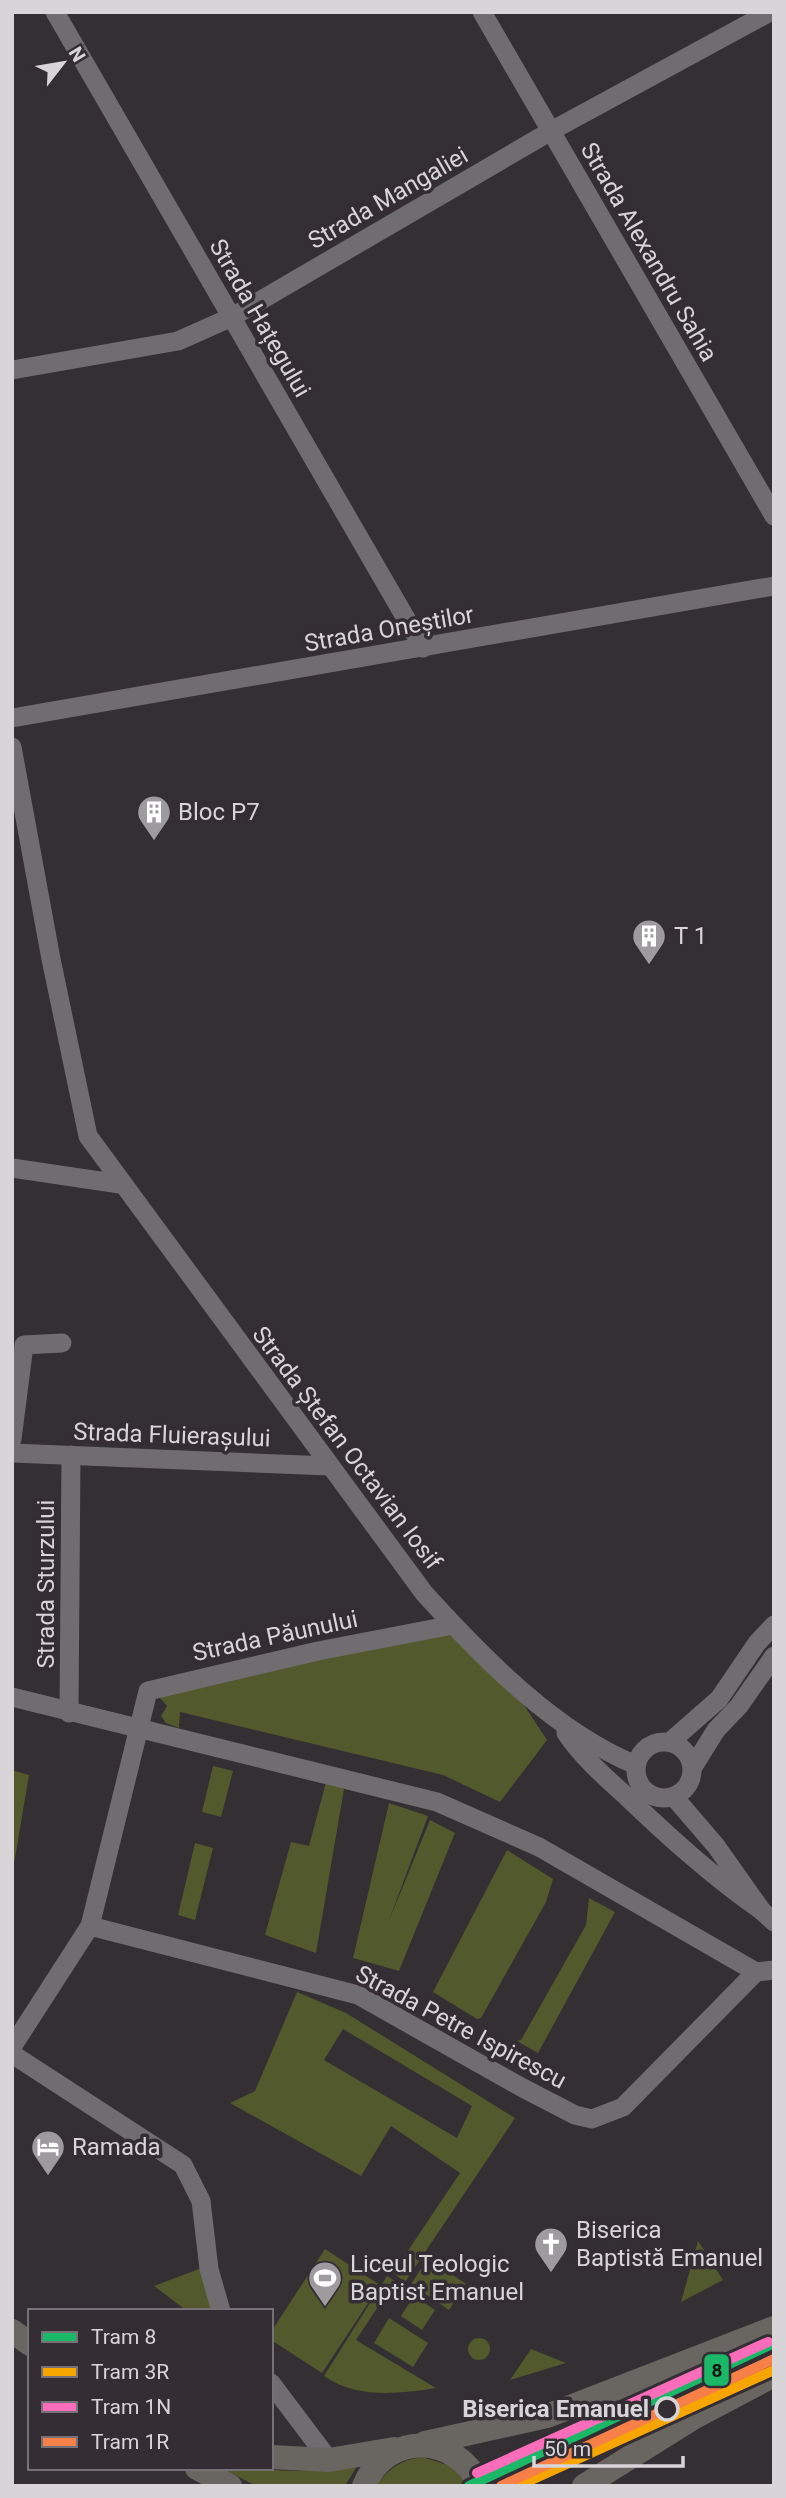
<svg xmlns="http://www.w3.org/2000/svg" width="786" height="2498" font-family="Roboto,sans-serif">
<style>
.green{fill:#51592d;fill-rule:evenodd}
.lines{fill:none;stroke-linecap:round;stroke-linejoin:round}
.minor{stroke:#6f6d70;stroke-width:19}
.major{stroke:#696561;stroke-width:24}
.tram{stroke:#6b696b;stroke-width:2}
.tram-1-casing{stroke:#342e34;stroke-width:16}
.tram-2-casing{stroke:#342e34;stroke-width:16}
.tram-3-casing{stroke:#342e34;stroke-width:16}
.tram-4-casing{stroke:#342e34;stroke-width:16}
.tram-1{stroke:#1ab867;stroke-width:10}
.tram-2{stroke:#f7a600;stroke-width:10}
.tram-3{stroke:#fb6dba;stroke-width:10}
.tram-4{stroke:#f78048;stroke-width:10}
.stop-dot{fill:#342e34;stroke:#d8d5d9;stroke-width:3.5}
.labels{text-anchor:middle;stroke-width:7;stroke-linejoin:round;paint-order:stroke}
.street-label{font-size:24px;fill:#d8d5d9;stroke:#342e34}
.poi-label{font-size:24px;fill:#d8d5d9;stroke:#342e34;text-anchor:start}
.stop-label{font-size:24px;font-weight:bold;fill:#d8d5d9;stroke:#342e34;text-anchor:end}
.line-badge{stroke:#342e34;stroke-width:2.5}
.pale-badge-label{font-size:19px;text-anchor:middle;font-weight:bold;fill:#111}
</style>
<rect width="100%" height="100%" fill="#332f33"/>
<g class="green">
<polygon points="432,1630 460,1638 518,1696 547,1740 500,1802 443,1775 180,1712 179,1728 166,1723 161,1716 167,1706 151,1688"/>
<polygon points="213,1766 233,1771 221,1817 202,1812"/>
<polygon points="12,1770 29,1775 12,1876"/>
<polygon points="326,1782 344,1789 316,1953 265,1935 291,1842 309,1846"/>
<polygon points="389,1803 428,1816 388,1923 430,1820 455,1833 399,1971 353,1958"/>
<polygon points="195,1843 213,1848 195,1920 178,1915"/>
<polygon points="507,1850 553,1879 546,1902 481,2018 477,2019 433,1992"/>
<polygon points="589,1898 615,1912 538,2053 517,2041 521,2040 586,1925"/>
<path d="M297 1992 346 2013 515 2118 405 2282 393 2273 460 2173 391 2126 361 2176 230 2103 255 2091ZM343 2029 472 2106 457 2138 324 2060Z"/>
<polygon points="698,2241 723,2280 681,2302"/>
<polygon points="325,2249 380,2285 322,2373 271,2340 271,2332"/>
<polygon points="428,2258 466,2284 449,2310 411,2284"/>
<polygon points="204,2267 214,2311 187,2311 154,2286"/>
<path d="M387 2276 395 2281 356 2340 436 2388C398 2394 357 2399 324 2376Z"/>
<polygon points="414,2296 435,2310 422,2330 401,2316"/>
<polygon points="389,2318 428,2343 413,2367 374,2343"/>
<circle cx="479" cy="2349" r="11"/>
<polygon points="531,2349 566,2363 510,2380"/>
<path d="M423 2457 453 2467 468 2486H375C390 2468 400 2460 423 2457Z"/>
<polygon points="357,2466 345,2486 256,2486 222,2468 298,2471"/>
</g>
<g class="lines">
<g class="minor">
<polyline points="55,12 423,648"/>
<polyline points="482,12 774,516"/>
<polyline points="12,370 178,341 232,317 551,131 770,12"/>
<polyline points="12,718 774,586"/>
<path d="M12 747 51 959 88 1136 424 1593C482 1657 555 1732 636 1765"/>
<polyline points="12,1168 120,1184"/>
<polyline points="12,1439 24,1345 62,1343"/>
<polyline points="12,1453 329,1466"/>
<polyline points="12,1697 437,1802 539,1847 756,1972 774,1970"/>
<polyline points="69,1713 71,1455"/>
<path d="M566 1733C582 1757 605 1777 626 1796 669 1837 713 1877 762 1911"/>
<circle cx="664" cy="1770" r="28"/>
<polyline points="670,1742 719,1699 757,1643 774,1625"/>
<polyline points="693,1767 716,1730 739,1706 774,1656"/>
<polyline points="674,1797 716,1846 762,1911 774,1922"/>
<polyline points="90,1926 358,1995 521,2087 575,2115 592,2119 623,2107 756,1972"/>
<polyline points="12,2047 90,1926 148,1691 318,1651 453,1625"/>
<polyline points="12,2054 183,2165 201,2201 209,2269 221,2311"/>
<polyline points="271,2383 329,2460"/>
</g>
<g class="major">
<polyline points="12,2331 30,2344"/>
<polyline points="425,2443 547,2416 774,2328"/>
<polyline points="271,2457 329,2460 394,2449"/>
<polyline points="197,2468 230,2486"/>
<path d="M364 2486C386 2431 457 2433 480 2486"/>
<polyline points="584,2486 693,2418 774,2375"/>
</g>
<polyline class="tram" points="480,2486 492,2474"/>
<g class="tram-1-casing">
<polyline id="tram-1" points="469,2486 774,2343"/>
</g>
<g class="tram-2-casing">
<polyline id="tram-2" points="518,2486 774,2370"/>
</g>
<g class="tram-3-casing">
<polyline id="tram-3" points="477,2473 768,2342"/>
</g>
<g class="tram-4-casing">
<polyline id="tram-4" points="501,2486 774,2359"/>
</g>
<use href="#tram-1" class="tram-1"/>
<use href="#tram-2" class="tram-2"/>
<use href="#tram-3" class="tram-3"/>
<use href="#tram-4" class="tram-4"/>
</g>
<defs>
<g id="building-pin" transform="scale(1.75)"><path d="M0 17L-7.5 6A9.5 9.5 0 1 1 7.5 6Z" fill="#9e9b9f" stroke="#342e34"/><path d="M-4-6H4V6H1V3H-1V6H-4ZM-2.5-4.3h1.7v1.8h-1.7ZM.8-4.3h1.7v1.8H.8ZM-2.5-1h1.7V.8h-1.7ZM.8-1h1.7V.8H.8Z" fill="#fff"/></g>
<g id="hotel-pin" transform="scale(1.75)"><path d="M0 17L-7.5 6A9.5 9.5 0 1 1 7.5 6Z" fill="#9e9b9f" stroke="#342e34"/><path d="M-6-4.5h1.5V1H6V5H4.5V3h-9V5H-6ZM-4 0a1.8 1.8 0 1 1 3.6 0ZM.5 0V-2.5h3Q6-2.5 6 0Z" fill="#fff"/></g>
<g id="church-pin" transform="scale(1.75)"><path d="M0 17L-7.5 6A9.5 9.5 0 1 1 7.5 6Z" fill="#9e9b9f" stroke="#342e34"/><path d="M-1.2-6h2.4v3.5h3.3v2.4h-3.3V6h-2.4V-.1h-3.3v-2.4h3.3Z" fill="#fff"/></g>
<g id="stadium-pin" transform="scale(1.75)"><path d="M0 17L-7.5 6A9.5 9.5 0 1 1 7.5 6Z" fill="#9e9b9f" stroke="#342e34"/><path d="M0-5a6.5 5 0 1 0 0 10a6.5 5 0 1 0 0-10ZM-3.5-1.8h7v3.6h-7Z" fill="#fff"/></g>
</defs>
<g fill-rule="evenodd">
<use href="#building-pin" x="154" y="812"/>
<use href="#building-pin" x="649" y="936"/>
<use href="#hotel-pin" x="48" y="2147"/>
<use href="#church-pin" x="551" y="2244"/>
<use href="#stadium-pin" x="325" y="2278"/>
</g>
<circle class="stop-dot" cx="667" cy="2409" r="11"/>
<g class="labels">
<g class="street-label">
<text transform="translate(388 198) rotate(-30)" y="8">Strada Mangaliei</text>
<text transform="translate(649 252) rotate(60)" y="8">Strada Alexandru Sahia</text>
<text transform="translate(260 318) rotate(60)" y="8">Strada Hațegului</text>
<text transform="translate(389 629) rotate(-10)" y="8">Strada Oneștilor</text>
<text transform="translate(172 1435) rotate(2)" y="8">Strada Fluierașului</text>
<text transform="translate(347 1448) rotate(53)" y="8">Strada Ștefan Octavian Iosif</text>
<text transform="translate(46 1584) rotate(-90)" y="8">Strada Sturzului</text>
<text transform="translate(275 1636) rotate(-12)" y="8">Strada Păunului</text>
<text transform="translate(461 2027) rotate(28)" y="8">Strada Petre Ispirescu</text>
</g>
<g class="poi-label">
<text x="178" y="820">Bloc P7</text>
<text x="674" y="944">T 1</text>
<text x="72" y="2155">Ramada</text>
<text x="576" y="2238">Biserica<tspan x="576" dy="28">Baptistă Emanuel</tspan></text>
<text x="350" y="2272">Liceul Teologic<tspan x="350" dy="28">Baptist Emanuel</tspan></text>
</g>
<g class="stop-label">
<text x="649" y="2417">Biserica Emanuel</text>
</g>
</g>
<rect class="line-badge" x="703" y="2353" width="27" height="34" rx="7" fill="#1ab867"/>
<g class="pale-badge-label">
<text x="717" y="2377">8</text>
</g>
<rect width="786" height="2498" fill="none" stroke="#d8d5d9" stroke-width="28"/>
<rect x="28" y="2309" width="245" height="161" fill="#342e34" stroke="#767176" stroke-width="2"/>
<rect x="42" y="2332" width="35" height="10" fill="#1ab867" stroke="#767176" stroke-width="2"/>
<text x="91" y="2344" font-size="21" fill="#d8d5d9">Tram 8</text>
<rect x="42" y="2367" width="35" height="10" fill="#f7a600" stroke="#767176" stroke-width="2"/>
<text x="91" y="2379" font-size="21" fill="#d8d5d9">Tram 3R</text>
<rect x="42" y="2402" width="35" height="10" fill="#fb6dba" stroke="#767176" stroke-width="2"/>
<text x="91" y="2414" font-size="21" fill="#d8d5d9">Tram 1N</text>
<rect x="42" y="2437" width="35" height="10" fill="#f78048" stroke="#767176" stroke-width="2"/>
<text x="91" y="2449" font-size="21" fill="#d8d5d9">Tram 1R</text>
<g transform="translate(63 63) rotate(59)" stroke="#342e34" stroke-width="5" paint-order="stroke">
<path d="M0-5L12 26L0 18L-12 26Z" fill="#d8d5d9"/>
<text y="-10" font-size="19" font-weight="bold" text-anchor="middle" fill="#d8d5d9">N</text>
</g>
<path d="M534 2456v10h149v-10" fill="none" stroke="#d8d5d9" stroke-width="3.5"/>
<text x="544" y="2456" font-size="21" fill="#d8d5d9" stroke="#342e34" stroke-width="5" paint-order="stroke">50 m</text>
</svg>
